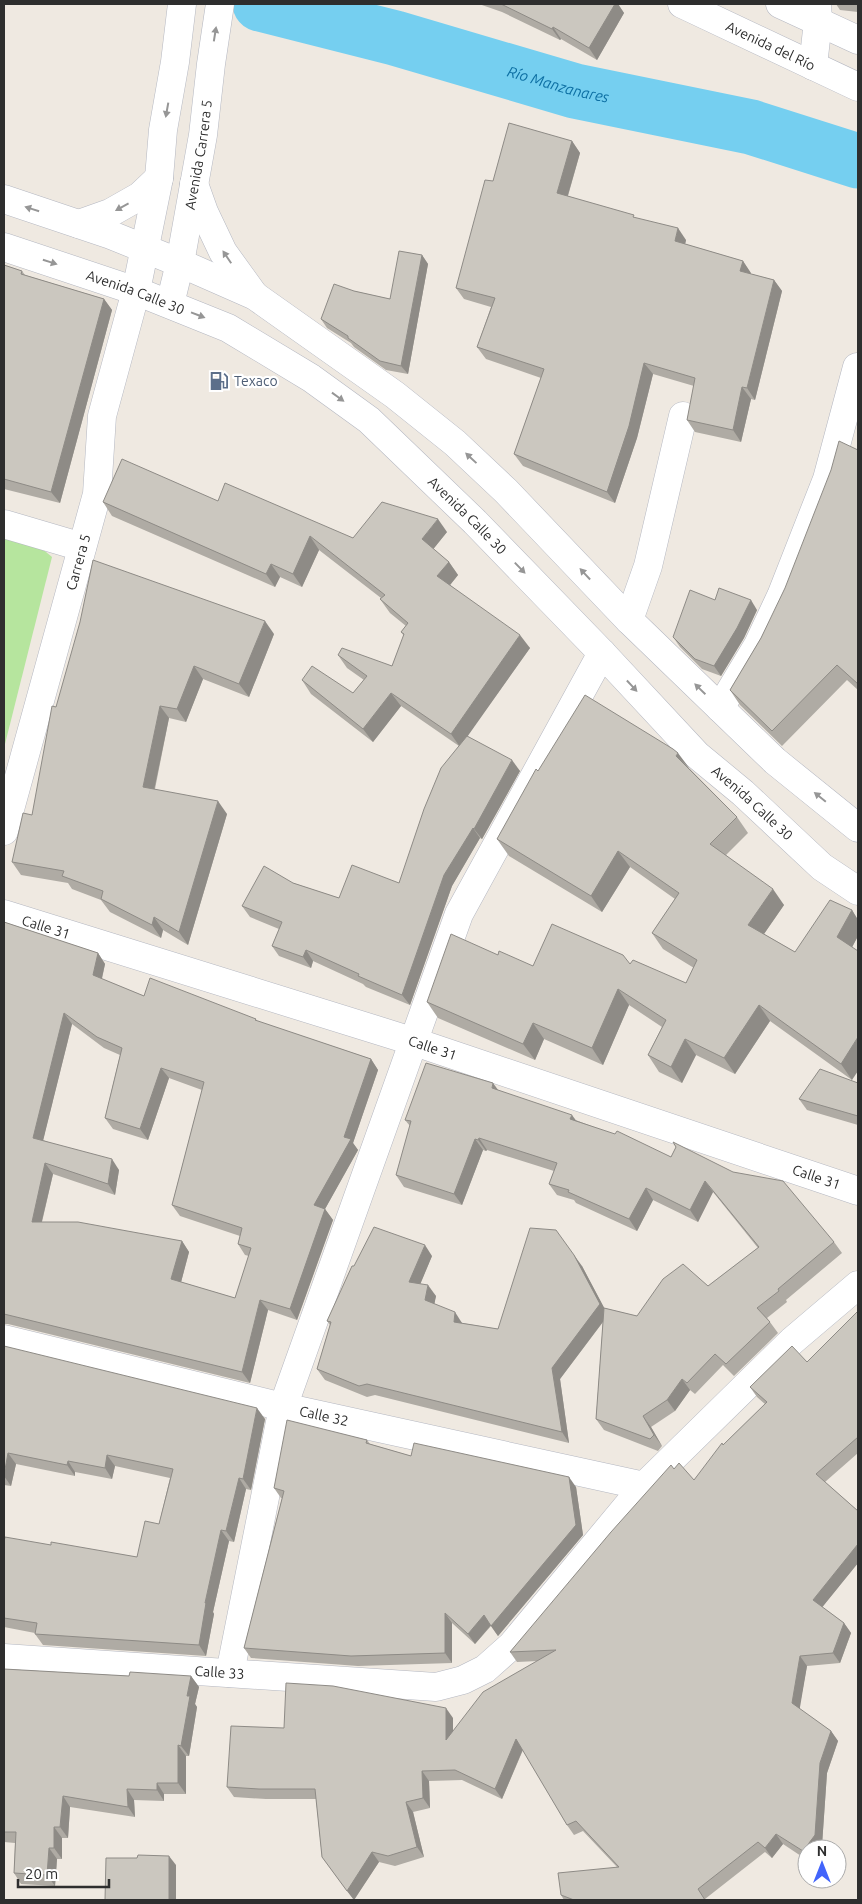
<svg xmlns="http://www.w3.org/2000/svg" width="862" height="1904" font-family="Ubuntu,sans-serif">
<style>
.green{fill:#b6e59e}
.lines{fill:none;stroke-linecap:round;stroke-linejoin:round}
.river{stroke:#75cff0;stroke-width:55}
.street-casing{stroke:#b4b7c1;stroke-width:29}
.secondary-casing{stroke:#b4b7c1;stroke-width:29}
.street{stroke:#fff;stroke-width:28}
.secondary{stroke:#fff;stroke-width:28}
.wall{fill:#afaba4;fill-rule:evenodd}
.shaded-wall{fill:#8e8b86}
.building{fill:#cbc7bf;stroke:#8e8b86;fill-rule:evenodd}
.oneway{fill:#969696}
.labels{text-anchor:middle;stroke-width:4.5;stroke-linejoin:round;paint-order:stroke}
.street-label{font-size:14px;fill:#2e2e2e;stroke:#fff}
.service-label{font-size:14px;fill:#4e5e75;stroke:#fff;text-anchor:start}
.water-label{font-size:15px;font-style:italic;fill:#0d6fa3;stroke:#fff}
</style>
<rect width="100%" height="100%" fill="#efe9e1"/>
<polygon class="green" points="4,534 34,542 52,557 4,748"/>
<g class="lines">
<path class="river" id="s1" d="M260 4 395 38 575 91 751 127 858 161"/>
<g class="street-casing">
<g id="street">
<polyline points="813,66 818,21 817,4"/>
<polyline points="4,524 82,547"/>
<polyline points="629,620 648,566 683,416"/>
<polyline points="720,708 758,645 781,596 827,479 857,367"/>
<path id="s2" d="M4 831 97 494 102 416 136 291"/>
<path id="s3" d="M4 914 415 1042 858 1191"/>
<path id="s4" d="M4 1339 283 1407 644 1486"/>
<path id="s5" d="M4 1658 436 1687 463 1680 485 1669 512 1645 644 1486 792 1341 858 1285"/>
<polyline points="230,1673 283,1407 459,914 602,653"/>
</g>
</g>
<g class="secondary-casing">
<g id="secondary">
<path id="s6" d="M682 4 858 87"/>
<polyline points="780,4 858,40"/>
<polyline points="194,184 204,212 223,252 254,295"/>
<polyline points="4,199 111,235 180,263 255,296 395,395 455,443 506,491 629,620 775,761 858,828"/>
<polyline points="79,224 110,213 140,196 159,178"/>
<path id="s7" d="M4 247 136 291 228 328 311 378 369 420 475 522 602 653 697 755 743 793 822 867 858 891"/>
<polyline points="136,291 159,178 163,130 175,62 182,4"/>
<path id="s8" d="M170 304 180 263 203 135 211 64 220 4"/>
</g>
</g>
<use href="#street" class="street"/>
<use href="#secondary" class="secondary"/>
</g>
<g class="wall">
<polygon points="479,4 618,4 624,13 597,60 561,39 560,40 502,12"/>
<polygon points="836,4 858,4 858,12 840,10"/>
<polygon points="572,141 580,153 568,196 635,218 686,240 685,244 743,261 751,274 774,280 782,291 755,400 751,399 741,442 695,432 687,420 694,386 653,374 637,438 615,503 523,466 514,454 541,378 486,359 477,347 491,307 464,299 456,288 493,181"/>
<polygon points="422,255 428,264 408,374 386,370 354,347 351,343 327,328 321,319 354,291 390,299"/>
<polygon points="4,265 22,271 25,275 104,299 112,310 60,503 4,489"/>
<polygon points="858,449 858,690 847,680 782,746 740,705 730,690 761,638"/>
<polygon points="218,501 353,538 447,532 433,549 449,562 458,575 450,585 530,648 467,736 520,771 482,839 480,838 452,886 410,1005 366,987 363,984 313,961 311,968 279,956 272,946 279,929 250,917 242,906 293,883 339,898 399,883 459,746 401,706 373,742 311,694 302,680 353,693 364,680 347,668 338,655 392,666 404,636 401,632 406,626 390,613 380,599 381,598 319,550 302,587 280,577 275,587 112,516 103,502"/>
<polygon points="715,600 757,610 744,638 721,676 702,669 680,647 673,637"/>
<polygon points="274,634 249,697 203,679 186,722 169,718 155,789 227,814 188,945 163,930 161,938 110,912 101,900 72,889 68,883 21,875 12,862 32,815 56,707"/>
<polygon points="690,769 737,817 748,833 726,855 784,905 764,934 795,952 852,910 858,920 858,936 852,947 852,1080 770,1021 735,1074 696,1055 682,1083 659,1072 648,1055 662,1027 629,1005 603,1065 544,1039 535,1060 438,1018 427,1002 498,955 533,966 630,964 686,983 694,968 663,949 652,933 675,899 630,867 602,912 509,856 497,839 538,771"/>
<path d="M4 922 98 953 105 964 102 979 144 996 256 1019 257 1021 371 1059 378 1070 353 1143 358 1150 325 1209 333 1220 297 1320 268 1310 250 1383 8 1324H4ZM72 1024 104 1048 120 1055 105 1118 113 1129 148 1140 169 1078 202 1090 172 1205 180 1216 240 1236 238 1244 245 1255 249 1256 235 1298 181 1282 189 1252 182 1241 42 1222 53 1174 115 1195 119 1170 43 1140Z"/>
<polygon points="858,1083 858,1125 807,1110 799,1099"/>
<polygon points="498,1090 671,1157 676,1147 673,1142 834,1242 842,1253 786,1300 787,1302 767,1318 778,1333 734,1376 723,1365 695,1394 690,1390 675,1411 651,1427 662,1446 658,1451 604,1430 596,1419 603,1322 560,1379 569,1443 375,1395 367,1397 325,1380 317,1369 330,1325 327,1321 354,1266 432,1256 420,1284 436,1296 434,1304 462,1323 498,1329 582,1266 604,1308 637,1316 708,1286 758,1248 713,1192 698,1222 653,1200 637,1231 576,1203 574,1200 557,1195 549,1184 554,1171 487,1150 486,1151 483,1150 462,1205 404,1187 396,1175 410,1126 405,1120"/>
<polygon points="858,1311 858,1453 825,1482 858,1511 858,1563 822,1607 844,1623 851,1633 840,1663 807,1666 799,1709 831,1731 838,1741 827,1773 822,1845 819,1849 807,1849 807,1860 783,1844 772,1858 765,1852 705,1899 706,1900 564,1900 561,1895 617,1867 583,1831 574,1835 567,1825 523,1750 502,1799 462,1780 429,1781 430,1808 413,1812 424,1857 395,1866 379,1862 354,1900 322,1857 316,1799 266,1799 234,1797 227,1787 284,1728 453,1718 453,1731 538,1661 517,1662 510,1652 674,1468 694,1480 723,1445 765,1404 757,1397 750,1387 807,1362"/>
<polygon points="4,1346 265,1419 251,1490 246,1489 234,1542 229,1541 213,1612 214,1614 206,1656 43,1645 35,1634 35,1633 4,1627 4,1542 51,1545 137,1557 159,1524 170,1478 115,1466 112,1479 75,1472 75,1476 16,1464 11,1486 4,1485"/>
<polygon points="367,1440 370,1444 411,1456 576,1487 583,1535 498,1636 491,1626 475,1644 452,1623 452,1663 358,1666 251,1658 244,1648 282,1498 281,1498 274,1488"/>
<polygon points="4,1669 129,1676 191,1676 199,1687 195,1704 197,1707 189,1756 186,1756 186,1794 164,1794 164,1801 134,1800 135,1817 70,1807 68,1838 62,1838 62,1859 57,1859 55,1886 21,1884 14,1873 15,1843 4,1842"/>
</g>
<g class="shaded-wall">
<polygon points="615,4 618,4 624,13 597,60 589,48"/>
<polygon points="553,27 561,39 560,40 552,29"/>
<polygon points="572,141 580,153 565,205 557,193"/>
<polygon points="678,228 686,240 683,253 675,241"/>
<polygon points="422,255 428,264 408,374 401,366"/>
<polygon points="743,261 751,273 748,283 740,271"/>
<polygon points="774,280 782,291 755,400 747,388"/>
<polygon points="104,299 112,310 60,503 51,492"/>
<polygon points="644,363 653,374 637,438 615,503 607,492"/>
<polygon points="742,387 751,399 741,442 733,430"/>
<polygon points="438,519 447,532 431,552 422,539"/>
<polygon points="310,536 319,550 302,587 293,574"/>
<polygon points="449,562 458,575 446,590 437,576"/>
<polygon points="271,564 280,577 275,587 266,574"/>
<polygon points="751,600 757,610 744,638 721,676 714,666"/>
<polygon points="265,621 274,634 249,697 239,684"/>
<polygon points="520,635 530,648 460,747 451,734"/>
<polygon points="194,666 203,679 186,722 177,709"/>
<polygon points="391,693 401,706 373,742 363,729"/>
<polygon points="160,706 169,718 152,800 143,787"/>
<polygon points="678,753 690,769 676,756"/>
<polygon points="512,760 520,771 482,839 474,829"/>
<polygon points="218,801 227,814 188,945 179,932"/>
<polygon points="473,828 480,838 452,886 410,1005 402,995 444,875"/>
<polygon points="618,851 630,867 602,912 591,896"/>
<polygon points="773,889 784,905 759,941 748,925"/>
<polygon points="852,910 858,920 858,936 849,953 837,937"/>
<polygon points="154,917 163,930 161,938 152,925"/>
<polygon points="306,950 313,961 311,968 303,957"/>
<polygon points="98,953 105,964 100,986 93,975"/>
<polygon points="618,989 629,1005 603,1065 592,1048"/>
<polygon points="759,1005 770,1021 735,1074 724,1058"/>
<polygon points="64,1013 72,1024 41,1149 33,1138"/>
<polygon points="533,1023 544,1039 535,1060 523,1044"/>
<polygon points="858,1037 858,1071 852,1080 841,1064"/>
<polygon points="685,1039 696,1055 682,1083 671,1067"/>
<polygon points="371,1059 378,1070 353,1143 358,1150 325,1209 333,1220 297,1320 290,1309 314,1205 344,1137"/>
<polygon points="161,1068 169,1078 148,1140 140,1129"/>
<polygon points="493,1083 501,1094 492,1088"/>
<polygon points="572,1115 580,1126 570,1119"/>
<polygon points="479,1138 487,1150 486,1151 478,1140"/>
<polygon points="475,1139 483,1150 462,1205 454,1194"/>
<polygon points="112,1159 119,1170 115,1195 108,1184"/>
<polygon points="45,1163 53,1174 39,1233 32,1222"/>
<polygon points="705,1181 713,1192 698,1222 690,1210"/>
<polygon points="646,1188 653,1200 637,1231 629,1219"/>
<polygon points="182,1241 189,1252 179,1290 171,1279"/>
<polygon points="425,1245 432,1256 417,1292 409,1282"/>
<polygon points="574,1255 582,1266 608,1315 560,1379 569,1443 562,1432 552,1368"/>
<polygon points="428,1285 436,1296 433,1311 425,1300"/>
<polygon points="260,1300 268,1310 250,1383 242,1372"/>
<polygon points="455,1312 462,1323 462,1333 454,1322"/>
<polygon points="682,1379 690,1390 675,1411 667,1400"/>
<polygon points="257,1408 265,1419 251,1490 243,1479"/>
<polygon points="643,1416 651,1427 662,1446 654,1435"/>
<polygon points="8,1453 16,1464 11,1486 4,1476"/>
<polygon points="107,1455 115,1466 112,1479 105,1468"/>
<polygon points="68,1461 75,1472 75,1476 67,1465"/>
<polygon points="569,1477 576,1487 583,1535 498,1636 491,1626"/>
<polygon points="239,1478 246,1489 234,1542 226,1531"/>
<polygon points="221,1530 229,1541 213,1612 214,1614 206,1656 199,1645 205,1603"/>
<polygon points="858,1544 858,1563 820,1610 813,1600"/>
<polygon points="445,1613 452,1623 452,1663 445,1653"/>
<polygon points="484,1615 491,1625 475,1644 468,1634"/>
<polygon points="844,1623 851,1633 840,1663 833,1653"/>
<polygon points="800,1656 807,1666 799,1713 792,1703"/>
<polygon points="191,1676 199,1687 195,1704 197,1707 189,1756 181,1746 187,1696"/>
<polygon points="446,1708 453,1718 453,1750 446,1740"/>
<polygon points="831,1731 838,1741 827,1773 822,1845 819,1849 807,1849 807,1857 803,1851 820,1763"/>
<polygon points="516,1739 523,1749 502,1799 495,1789"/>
<polygon points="178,1745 186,1756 186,1794 178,1783"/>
<polygon points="422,1771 429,1781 430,1808 423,1798"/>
<polygon points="157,1783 164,1794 164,1801 157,1790"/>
<polygon points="127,1789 134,1800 135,1817 128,1807"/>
<polygon points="63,1796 70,1807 68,1838 60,1827"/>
<polygon points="406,1802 413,1812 424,1857 417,1847"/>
<polygon points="54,1827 62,1838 62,1859 54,1848"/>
<polygon points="776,1834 783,1844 772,1858 765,1848"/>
<polygon points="49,1848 57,1859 55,1886 47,1875"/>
<polygon points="372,1852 379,1862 354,1900 347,1891"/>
<polygon points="169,1856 176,1865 176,1900 169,1900"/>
</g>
<g class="building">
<polygon points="501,4 615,4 589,48 553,27 552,29"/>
<polygon points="509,123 572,141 557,193 634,215 633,217 678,228 675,241 743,261 740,271 774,280 747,388 742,387 733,430 687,420 695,378 644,363 629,426 607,492 514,454 544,369 477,347 495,298 456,288 485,180 493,181"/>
<polygon points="399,251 422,255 401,366 380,361 348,338 348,336 321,319 334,284 354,291 390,299"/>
<polygon points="4,265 22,271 21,274 104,299 51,492 4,479"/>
<polygon points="839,441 858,450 858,449 858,684 837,665 772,731 730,690 761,638 785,588 831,470"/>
<polygon points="122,459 218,501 225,483 353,538 382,502 438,519 422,539 449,562 437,576 520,635 451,734 391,693 363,729 302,680 312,666 353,693 367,676 338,655 342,648 392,666 404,634 401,632 408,623 380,599 385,595 310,536 293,574 271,564 266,574 103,502"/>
<polygon points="93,560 265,621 239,684 194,666 177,709 160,706 143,787 218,801 179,932 154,917 152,925 101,899 103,891 62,876 64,871 12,862 23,813 32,815 52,706 56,707 80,622"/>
<polygon points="719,588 751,600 737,628 714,666 695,659 673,637 690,590 715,600"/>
<polygon points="585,695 673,749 678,753 676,756 737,817 710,844 773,889 748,925 795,952 830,900 852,910 837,937 858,951 858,1037 841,1064 759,1005 724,1058 685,1039 671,1067 648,1055 666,1020 618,989 592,1048 533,1023 523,1044 427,1002 451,934 498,955 499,951 533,966 552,924 623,955 630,964 633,960 686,983 697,960 652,933 679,893 618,851 591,896 497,839 536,769 538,771"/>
<polygon points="467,736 512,760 474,829 473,828 444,875 402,995 358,976 359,974 306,950 303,957 272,946 282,922 242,906 264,866 293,883 339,898 352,865 399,883 424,809 441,768"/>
<path d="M4 922 98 953 93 975 144 996 150 978 256 1019 255 1020 371 1059 344 1137 351 1139 314 1205 325 1209 290 1309 260 1300 242 1372 4 1314ZM64 1013 97 1037 122 1048 105 1118 140 1129 161 1068 204 1082 172 1205 242 1228 238 1244 251 1248 235 1298 171 1279 182 1241 78 1222H32L45 1163 108 1184 112 1159 33 1138Z"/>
<polygon points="426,1063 493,1083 492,1088 572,1115 570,1119 615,1134 617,1131 671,1157 676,1147 673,1142 733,1172 783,1181 834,1242 778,1289 779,1291 757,1308 770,1322 726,1364 715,1354 687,1383 682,1379 667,1400 643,1416 654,1435 650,1439 596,1419 604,1308 637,1316 663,1279 683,1264 708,1286 759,1247 705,1181 690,1210 646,1188 629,1219 568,1192 569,1190 549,1184 557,1163 479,1138 478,1140 475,1139 454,1194 396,1175 411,1121 405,1120"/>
<polygon points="820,1069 858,1083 858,1116 799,1099"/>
<polygon points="374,1227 425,1245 409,1282 428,1285 425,1300 455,1312 454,1322 498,1329 530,1228 556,1230 574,1255 600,1304 552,1368 562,1432 367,1384 359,1386 317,1369 331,1322 327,1321 352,1266 354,1266"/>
<polygon points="858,1311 858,1437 816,1474 858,1511 858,1544 813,1600 844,1623 833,1653 800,1656 792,1703 831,1731 820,1763 815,1835 803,1851 776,1834 765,1848 758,1842 698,1889 705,1900 574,1900 561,1895 558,1873 619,1867 576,1821 567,1825 516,1739 495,1789 455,1770 422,1771 423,1798 406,1802 417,1847 388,1856 372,1852 347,1891 322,1857 315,1789 259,1789 227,1787 231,1726 284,1728 286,1683 333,1686 446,1708 446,1740 483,1692 556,1650 510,1652 611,1532 671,1465 674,1469 679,1463 694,1480 722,1443 723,1445 767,1402 750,1387 792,1346 807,1362"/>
<polygon points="4,1346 257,1408 243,1479 239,1478 226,1531 221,1530 205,1603 206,1603 199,1645 35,1634 37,1623 4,1618 4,1542 5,1537 51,1545 51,1542 137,1557 145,1521 159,1524 173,1469 107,1455 105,1468 68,1461 67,1465 8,1453 4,1475"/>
<polygon points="287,1420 367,1440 366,1443 411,1456 414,1443 569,1477 576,1525 491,1626 484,1615 468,1634 445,1613 445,1653 351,1656 244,1648 284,1491 274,1488"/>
<polygon points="4,1669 129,1676 130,1672 191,1676 187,1696 190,1696 181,1746 178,1745 178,1783 157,1783 157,1790 127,1789 128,1807 63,1796 60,1827 54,1827 54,1848 49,1848 47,1875 14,1873 16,1832 4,1832"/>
<polygon points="138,1855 169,1856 169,1900 105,1900 106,1858 137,1858"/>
</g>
<defs><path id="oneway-solid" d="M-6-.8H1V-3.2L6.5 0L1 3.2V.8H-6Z" transform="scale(1.25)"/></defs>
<g class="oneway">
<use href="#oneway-solid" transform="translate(215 34) rotate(-81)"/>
<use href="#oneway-solid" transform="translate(167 110) rotate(100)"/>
<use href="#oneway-solid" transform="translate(122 207) rotate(151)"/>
<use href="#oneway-solid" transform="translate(32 209) rotate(-162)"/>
<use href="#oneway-solid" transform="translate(227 257) rotate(-124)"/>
<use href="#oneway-solid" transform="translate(50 262) rotate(18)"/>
<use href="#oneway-solid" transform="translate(198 315) rotate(21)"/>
<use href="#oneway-solid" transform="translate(338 397) rotate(36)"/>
<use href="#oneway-solid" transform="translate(471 458) rotate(-137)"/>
<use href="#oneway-solid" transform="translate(520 568) rotate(46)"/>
<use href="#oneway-solid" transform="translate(585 574) rotate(-133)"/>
<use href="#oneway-solid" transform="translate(632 686) rotate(47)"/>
<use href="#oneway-solid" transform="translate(700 689) rotate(-136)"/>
<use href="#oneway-solid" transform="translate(820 797) rotate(-141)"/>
</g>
<defs>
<g id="fuel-bare" transform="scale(1.5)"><path d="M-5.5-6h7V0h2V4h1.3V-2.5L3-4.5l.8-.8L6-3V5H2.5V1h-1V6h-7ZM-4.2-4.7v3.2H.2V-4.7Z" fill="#5c6f8a" stroke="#fff" stroke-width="2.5" paint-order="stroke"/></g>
</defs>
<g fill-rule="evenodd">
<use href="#fuel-bare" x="219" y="381"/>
</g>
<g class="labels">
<g class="street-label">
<text dy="5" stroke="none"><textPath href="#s6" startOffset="98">Avenida del Río</textPath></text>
<text dy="5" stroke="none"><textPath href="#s8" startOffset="152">Avenida Carrera 5</textPath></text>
<text dy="5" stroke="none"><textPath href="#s7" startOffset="139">Avenida Calle 30</textPath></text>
<text dy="5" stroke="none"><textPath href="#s7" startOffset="544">Avenida Calle 30</textPath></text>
<text dy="5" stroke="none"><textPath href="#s2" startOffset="279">Carrera 5</textPath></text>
<text dy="5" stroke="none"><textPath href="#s7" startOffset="949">Avenida Calle 30</textPath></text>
<text dy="5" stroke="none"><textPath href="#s3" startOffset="44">Calle 31</textPath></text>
<text dy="5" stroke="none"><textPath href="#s3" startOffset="449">Calle 31</textPath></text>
<text dy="5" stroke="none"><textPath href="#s3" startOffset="854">Calle 31</textPath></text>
<text dy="5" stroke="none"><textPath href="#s4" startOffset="329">Calle 32</textPath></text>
<text dy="5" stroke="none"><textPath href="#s5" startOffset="216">Calle 33</textPath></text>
</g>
<g class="service-label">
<text x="234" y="386">Texaco</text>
</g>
<g class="water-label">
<text dy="5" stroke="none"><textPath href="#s1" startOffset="309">Río Manzanares</textPath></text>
</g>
</g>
<rect width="862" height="1904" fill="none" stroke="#2e2e2e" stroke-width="10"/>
<g transform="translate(822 1864)"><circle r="24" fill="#ffffff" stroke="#ababab"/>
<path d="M0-4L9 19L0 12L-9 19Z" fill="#4264fb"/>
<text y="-8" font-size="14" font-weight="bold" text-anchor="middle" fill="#2e2e2e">N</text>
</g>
<path d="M18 1879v8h91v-8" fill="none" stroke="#2e2e2e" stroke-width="2.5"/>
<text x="25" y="1879" font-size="15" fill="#2e2e2e" stroke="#ffffff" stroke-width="4" paint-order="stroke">20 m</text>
</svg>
